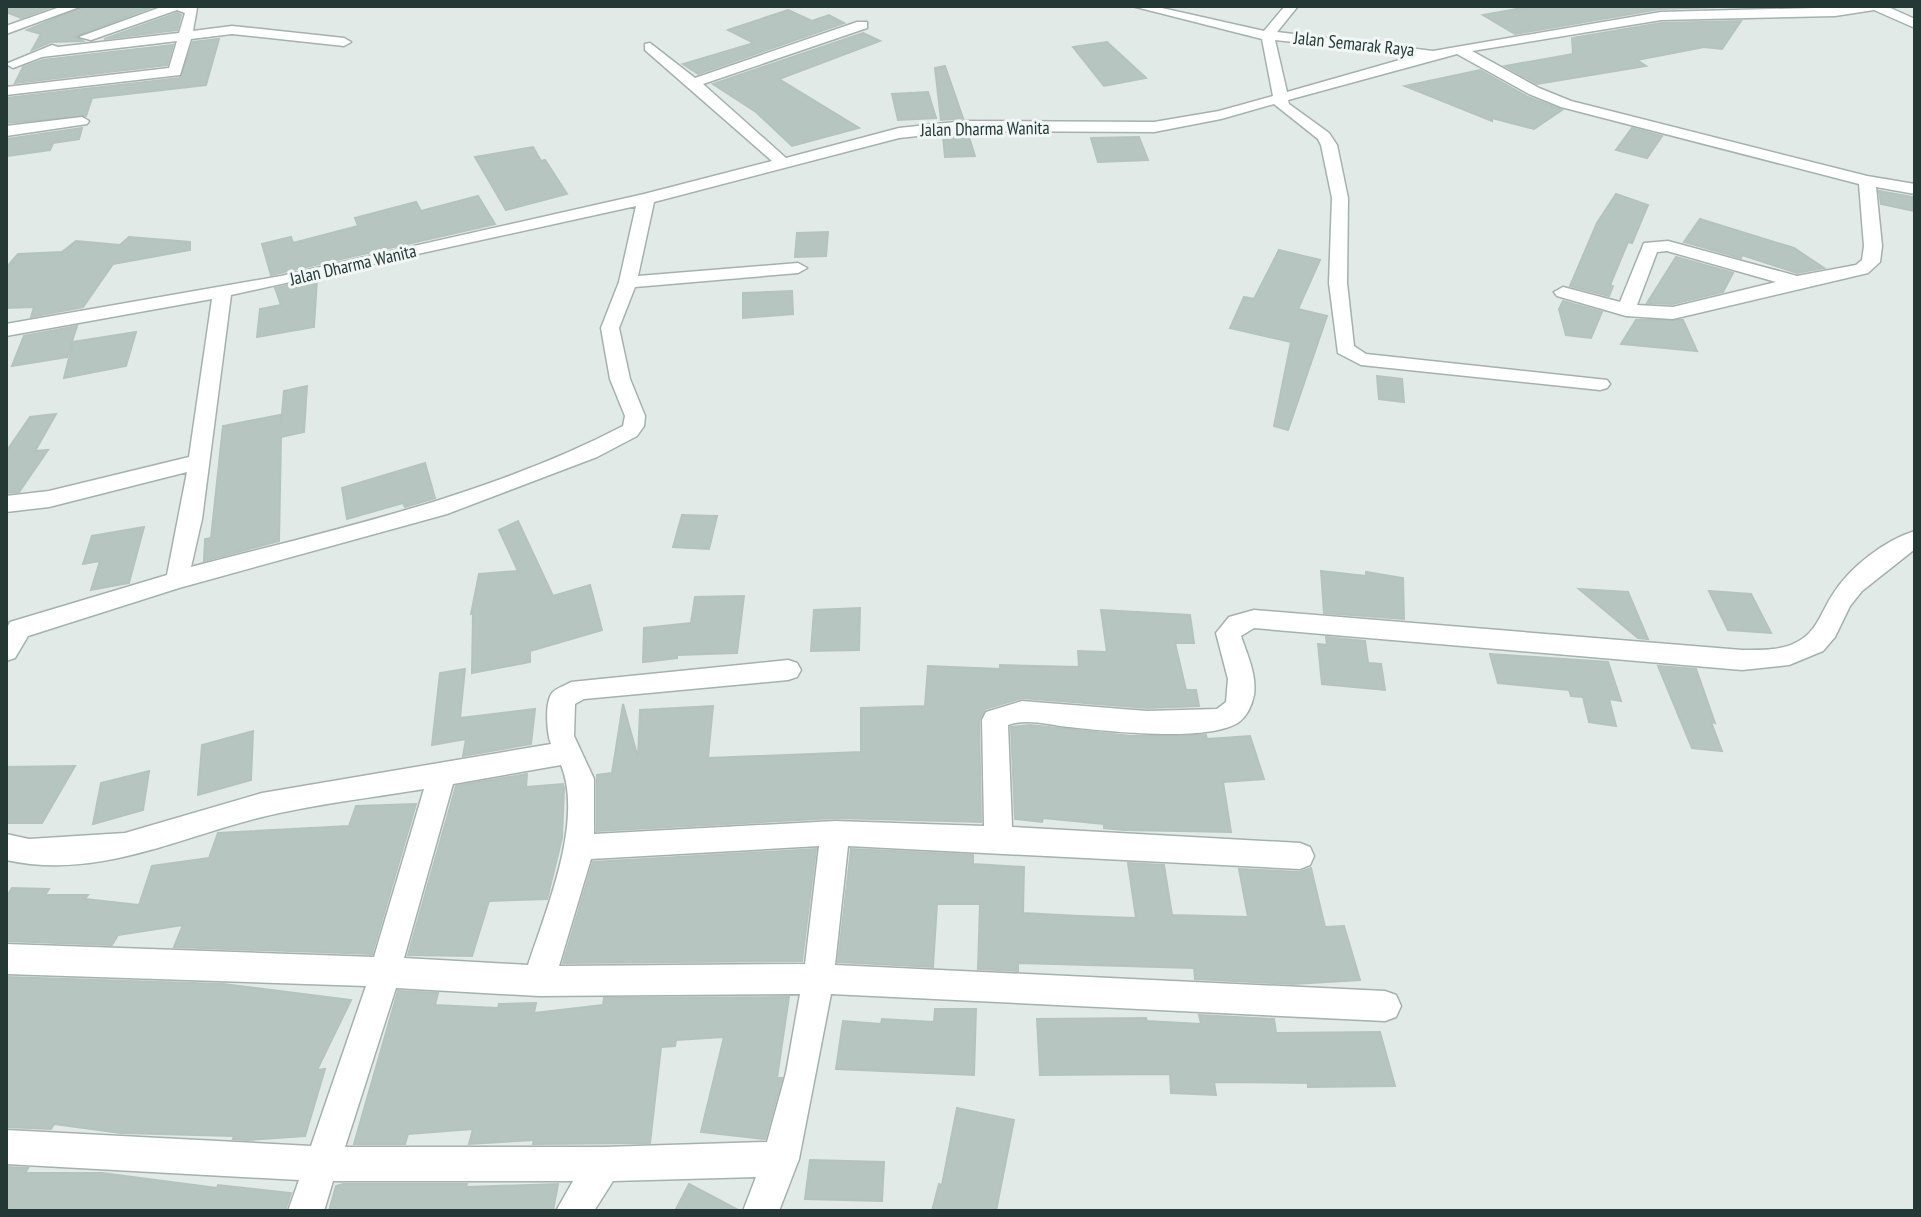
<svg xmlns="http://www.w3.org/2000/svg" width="1921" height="1217" font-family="'PT Sans Narrow',sans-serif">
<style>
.building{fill:#b7c5c0;stroke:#b5c3be;stroke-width:2}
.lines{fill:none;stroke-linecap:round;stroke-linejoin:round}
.minor-casing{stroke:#a5b1ae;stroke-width:3}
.minor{fill:#fff;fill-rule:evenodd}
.labels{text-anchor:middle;stroke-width:6;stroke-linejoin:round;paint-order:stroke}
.far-street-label{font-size:18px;fill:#243935;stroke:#f2f7f5}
</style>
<rect width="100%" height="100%" fill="#e2eae7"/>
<g class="building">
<polygon points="6,6 54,6 21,18 6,12"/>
<polygon points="85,6 155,6 76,36 83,41 51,42 32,50 41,34 27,30"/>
<polygon points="1533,6 1751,6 1660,9 1515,34 1483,15"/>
<polygon points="788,10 812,21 829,15 844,23 698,74 683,64 754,43 728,30"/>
<polygon points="177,13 181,15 177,30 104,39"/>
<polygon points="1741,21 1722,49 1704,47 1637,60 1646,66 1537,84 1505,66 1573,54 1572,38 1661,23"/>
<polygon points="863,33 880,41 779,79 859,128 792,146 756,112 713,84"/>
<polygon points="219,39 206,85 92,98 86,116 6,123 7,98 180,78 193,42"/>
<polygon points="1107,42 1146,78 1104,86 1073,47"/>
<polygon points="173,45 167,65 15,83 23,67 43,60"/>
<polygon points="945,66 963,118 941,120 935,68"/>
<polygon points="1480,70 1528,97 1562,110 1534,129 1492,118 1492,121 1405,86"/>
<polygon points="928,92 936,118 898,120 892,94"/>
<polygon points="82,128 79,139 53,143 50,150 6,156 6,139"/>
<polygon points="1632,128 1662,136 1647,158 1616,150"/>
<polygon points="968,134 975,156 945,157 943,136"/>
<polygon points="1139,137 1148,160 1098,162 1091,138"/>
<polygon points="533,147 541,161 545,160 567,194 506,210 475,157"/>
<polygon points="1879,191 1913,197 1914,211 1881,204"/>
<polygon points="1616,194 1648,205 1632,243 1628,242 1610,285 1613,286 1609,296 1570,286 1597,223"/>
<polygon points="478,196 495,224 271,275 262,244 291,237 293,243 358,226 355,218 416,202 421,211"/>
<polygon points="1700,219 1794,248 1824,268 1797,273 1742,255 1741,258 1684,242"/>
<polygon points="828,232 826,256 795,257 797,233"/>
<polygon points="129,237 190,242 190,250 113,264 83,307 31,317 34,307 6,308 6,268 18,254 62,252 76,241 120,245"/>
<polygon points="1279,250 1320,260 1298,309 1327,316 1288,430 1274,426 1291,342 1230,328 1244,297 1254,299"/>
<polygon points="1676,257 1733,273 1723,292 1673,304 1647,303"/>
<polygon points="317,279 314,327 257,337 260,309 281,305 275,288"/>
<polygon points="792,291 793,314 743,318 743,293"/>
<polygon points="1563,301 1602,312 1591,338 1566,335 1559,309"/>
<polygon points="1636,320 1683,320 1697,351 1621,344"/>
<polygon points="77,326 67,357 12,366 24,336"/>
<polygon points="136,332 126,366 64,378 73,342"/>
<polygon points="1377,376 1402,379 1404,402 1379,399"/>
<polygon points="307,386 304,432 281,437 279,541 204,561 205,539 211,538 223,426 280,415 281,424 284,391"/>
<polygon points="56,414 35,451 48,450 19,492 6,493 6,452 30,417"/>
<polygon points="425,463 435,498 405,507 403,503 347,519 342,488"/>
<polygon points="682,515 717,516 709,549 673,547"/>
<polygon points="518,521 553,596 590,585 602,630 530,651 530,662 472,673 473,614 471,614 479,574 518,571 499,530"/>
<polygon points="144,527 129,583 91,590 100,561 83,564 92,536"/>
<polygon points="1321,571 1366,576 1366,572 1403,578 1404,619 1324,613"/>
<polygon points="1579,589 1628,592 1648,639 1638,638"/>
<polygon points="1709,591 1751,594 1771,633 1728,630"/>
<polygon points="744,596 737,653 677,655 677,658 643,662 644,628 691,623 695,597"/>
<polygon points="860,608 859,650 811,651 814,610"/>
<polygon points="1101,610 1190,615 1194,643 1175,643 1186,690 1196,690 1199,706 1147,708 1022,698 985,709 979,720 981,822 835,818 597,831 597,775 612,773 623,704 638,758 640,710 713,706 708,758 861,752 861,708 925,706 928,666 1000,669 1000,665 1079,667 1078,651 1107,652"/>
<polygon points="1326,637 1365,641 1368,663 1381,664 1385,690 1322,684 1318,644 1327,645"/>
<polygon points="1490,654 1608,662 1621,701 1609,699 1616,726 1589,722 1583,697 1571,696 1569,690 1498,683"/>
<polygon points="1658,666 1696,669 1715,723 1711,722 1722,751 1692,748"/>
<polygon points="465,669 460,718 535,709 531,744 463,756 466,739 432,745 440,673"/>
<polygon points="1030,725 1131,736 1206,735 1207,739 1250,736 1264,779 1223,782 1231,832 1124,830 1104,828 1104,824 1043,818 1042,822 1015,819 1011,727"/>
<polygon points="253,731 251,780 198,795 202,745"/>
<polygon points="75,766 42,823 6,823 6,767"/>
<polygon points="149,771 143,810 93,824 101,783"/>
<polygon points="527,774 526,787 563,784 564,788 562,838 547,899 489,901 472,956 408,955 456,786"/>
<polygon points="416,804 372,954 174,947 183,925 118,935 112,945 6,941 6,897 12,888 49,889 45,895 88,895 85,899 139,905 152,866 209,858 218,833 349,826 356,806"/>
<polygon points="816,849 802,961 563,963 593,862"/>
<polygon points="851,849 973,855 973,864 1024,867 1023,913 1079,916 1136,918 1128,863 1164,865 1172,915 1248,917 1239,869 1300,872 1311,868 1325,927 1344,926 1360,980 1293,984 1195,979 1194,968 1018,963 1018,971 978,969 980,904 937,904 933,967 838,962"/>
<polygon points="6,977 223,984 351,1000 317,1070 325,1069 305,1136 248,1140 233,1139 234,1136 121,1133 54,1124 51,1129 6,1127"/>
<polygon points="398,991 438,993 435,1005 498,1008 499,1004 536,1003 534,1013 603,1005 604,998 789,997 777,1078 782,1078 765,1139 701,1132 724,1037 676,1040 675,1046 661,1047 650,1143 533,1144 534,1140 469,1144 473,1129 408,1134 405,1144 354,1144"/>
<polygon points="935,1009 976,1009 974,1075 836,1069 843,1021 881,1024 882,1019 934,1022"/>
<polygon points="1199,1015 1274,1019 1276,1033 1380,1032 1395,1086 1308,1087 1308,1083 1214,1082 1216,1095 1171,1093 1170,1074 1040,1075 1037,1019 1146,1018 1147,1021 1201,1024"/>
<polygon points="957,1108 1014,1120 996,1211 932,1211 939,1184 942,1185"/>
<polygon points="810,1160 884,1162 882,1201 805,1199"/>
<polygon points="6,1167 28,1168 25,1173 102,1173 217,1188 218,1185 291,1193 285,1211 6,1211"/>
<polygon points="343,1184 467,1184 466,1187 558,1184 553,1211 329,1211 336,1186"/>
<polygon points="689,1184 740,1211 675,1211"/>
</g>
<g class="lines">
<g class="minor-casing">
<g id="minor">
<polygon points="63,6 82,6 6,34 6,26"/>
<polygon points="164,6 197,8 193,31 232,26 344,38 351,42 344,46 232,34 191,39 180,75 6,95 6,87 169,68 177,41 42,57 13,68 6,64 52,45 58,47 179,33 185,13 177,10 91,40 79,37"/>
<path d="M1132 6H1153L1264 31 1285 6H1298L1277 32 1433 51 1661 12 1886 6 1915 19V28L1874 10 1835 16 1661 20 1472 51 1539 88 1571 101 1867 176 1915 184V194L1876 187 1882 246 1880 262 1868 273 1673 319 1626 316 1557 296 1554 292 1563 287 1620 302 1644 243 1668 241 1797 276 1856 265 1862 260 1864 246 1859 184 1561 107 1529 94 1457 54 1288 100 1289 104 1329 133 1337 145 1348 198 1347 283 1354 346 1366 354 1607 380 1610 384 1607 388 1600 390 1361 365 1338 353 1329 283 1332 198 1321 145 1318 139 1274 104 1221 119 1154 132 964 131 899 138 654 202 638 276 798 263 807 268 798 273 635 287 619 328 630 379 645 416 644 426 637 436 597 457 447 514 179 588 28 636 15 658 6 661V630L10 622 167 575 187 472 49 507 6 512V496L49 491 189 457 212 299 6 336V324L281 276 644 194 772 161 645 50V44L650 43 695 78 857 22H867V28L703 84 786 158 899 128 964 121 1154 122 1219 111 1273 96 1262 39ZM1275 40 1417 55 1287 92ZM636 206 619 282 601 328 610 379 625 416 623 426C488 496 337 529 191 567L202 519 231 295ZM1667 251 1776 282 1673 307 1637 305 1657 252Z"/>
<polygon points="82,117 89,121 87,124 6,136 6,126"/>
<path d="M1915 531V549L1862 591 1850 606 1835 637 1823 651 1789 665 1742 670 1254 628 1241 636C1247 654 1257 675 1254 695 1252 705 1247 716 1239 722 1208 743 1107 731 1069 727 1049 725 1027 718 1008 725L1012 827 1300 843 1310 847 1314 856 1310 865 1300 869 848 846 835 965 1385 991 1396 995 1401 1006 1396 1017 1385 1021 831 994 799 1159 779 1211H743L756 1177 613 1181 594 1211H556L573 1181H333L324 1211H288L299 1180 6 1164V1130L311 1146 366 986 6 974V944L374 957 424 789C370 798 315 804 262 817 177 838 96 880 6 860V834L29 839 125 833 262 793 551 744C547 734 544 701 553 692 557 688 566 685 571 682L788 660 797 663 801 670 797 677 788 680 584 699 575 704 574 736 594 779V834L835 821 984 826 982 720 986 712 1022 701 1147 711 1217 709 1226 702 1228 679 1216 633 1229 617 1254 610 1742 650C1760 650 1781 651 1797 642 1817 632 1821 612 1833 594 1850 567 1885 540 1915 531ZM561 765C584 821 546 910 528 965L404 958 453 784ZM819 846 805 964 559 966 591 859ZM396 988 539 996 800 994 786 1073 767 1142 604 1147H345Z"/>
</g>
</g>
<use href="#minor" class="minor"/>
</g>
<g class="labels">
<g class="far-street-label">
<text transform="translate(1354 44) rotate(6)" y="6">Jalan Semarak Raya</text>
<text transform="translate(985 129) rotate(-1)" y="6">Jalan Dharma Wanita</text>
<text transform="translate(353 265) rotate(-13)" y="6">Jalan Dharma Wanita</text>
</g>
</g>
<rect width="1921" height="1217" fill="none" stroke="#243935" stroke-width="16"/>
</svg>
